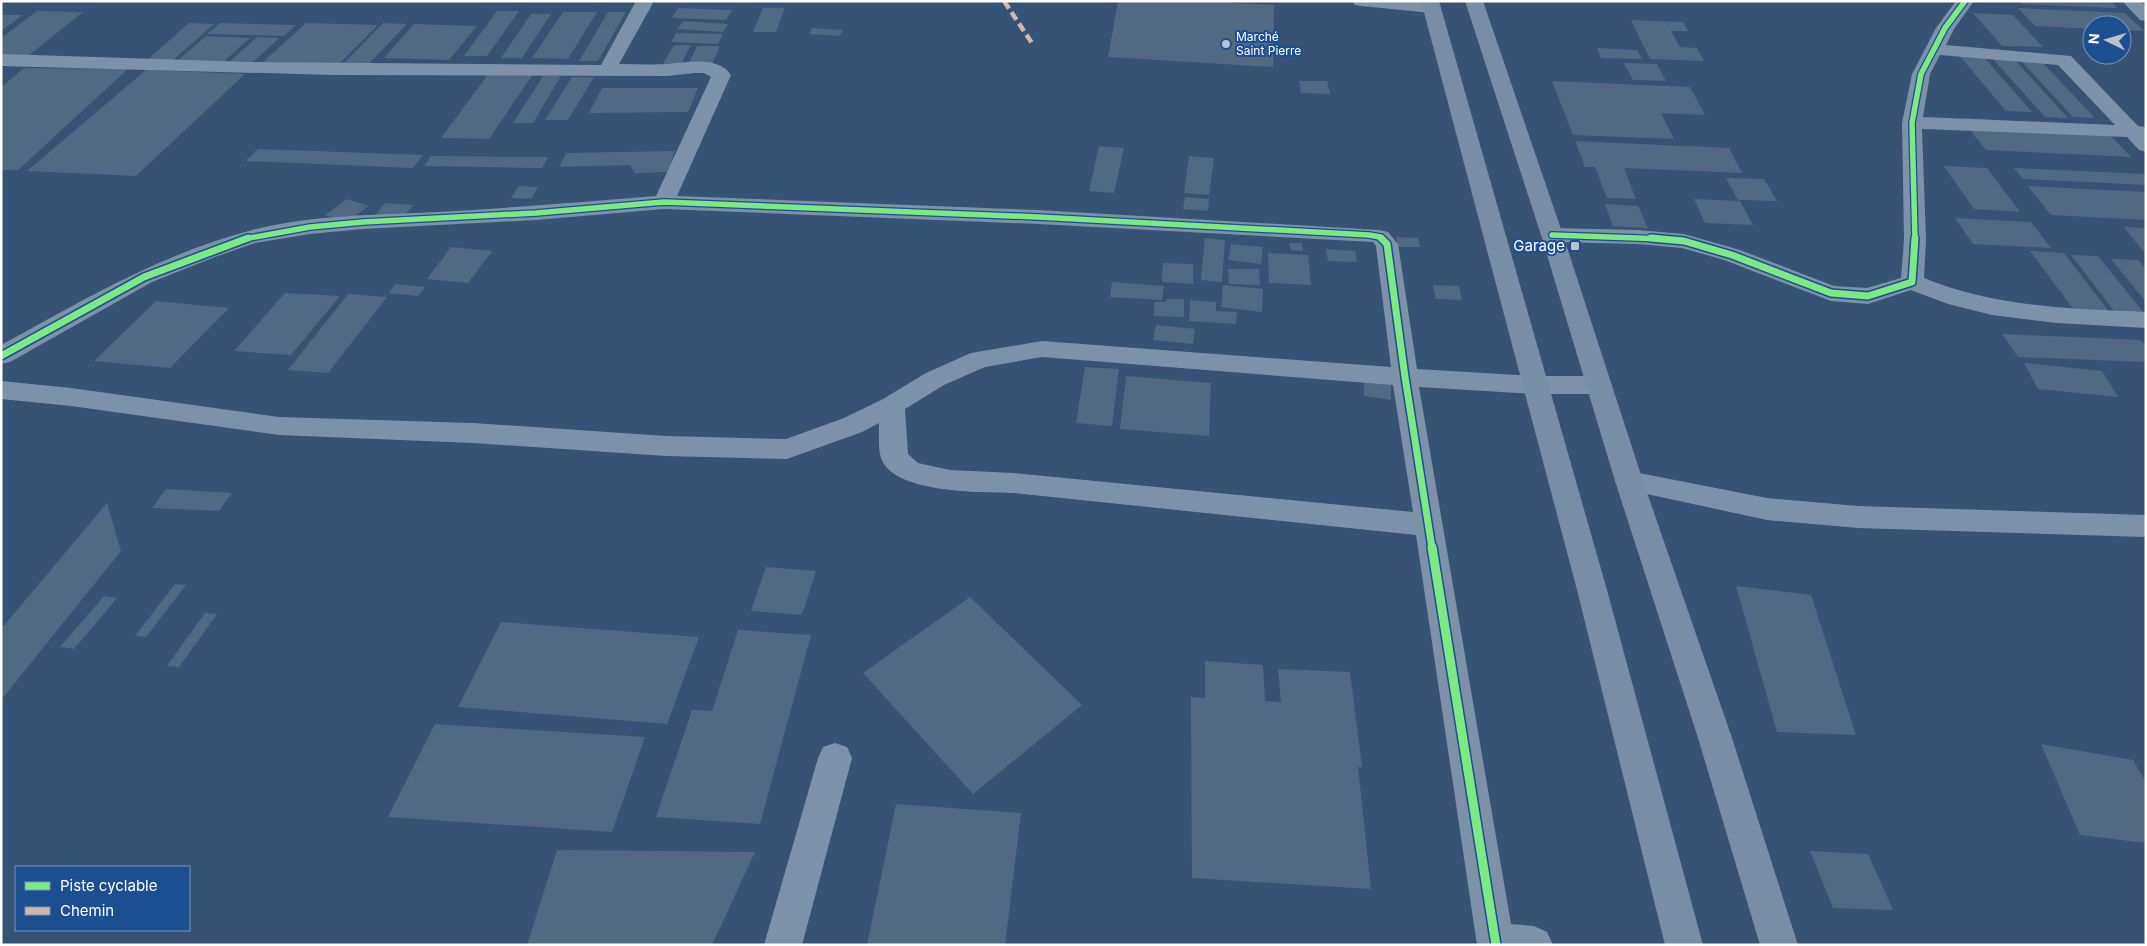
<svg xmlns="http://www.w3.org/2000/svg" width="2147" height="946" font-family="Inter,sans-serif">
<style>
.building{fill:#526984}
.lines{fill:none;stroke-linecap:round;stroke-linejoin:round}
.street{fill:#7d92a8;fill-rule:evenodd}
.secondary{fill:#798da4;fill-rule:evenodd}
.quiet{stroke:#d1b7ad;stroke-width:4.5;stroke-dasharray:9 4.5;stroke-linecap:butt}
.cycleway-far2-casing{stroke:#1b4f8f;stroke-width:8}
.cycleway-far1-casing{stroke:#1b4f8f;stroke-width:10}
.cycleway-casing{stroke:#1b4f8f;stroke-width:12}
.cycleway-far2{stroke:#7ce984;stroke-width:5.5}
.cycleway-far1{stroke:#7ce984;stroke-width:7}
.cycleway{stroke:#7ce984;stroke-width:9}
.poi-dot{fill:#b9c2ce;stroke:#1b4f8f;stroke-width:2}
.labels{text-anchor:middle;stroke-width:4;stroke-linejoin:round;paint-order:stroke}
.far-poi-label{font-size:12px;fill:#fff;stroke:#1b4f8f;text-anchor:start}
.poi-label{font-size:15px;fill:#fff;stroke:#1b4f8f;text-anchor:end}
</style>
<rect width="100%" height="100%" fill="#365274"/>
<g class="building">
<polygon points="1118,1 1197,1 1274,5 1273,67 1108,57"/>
<polygon points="2019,1 2110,1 2117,8 2022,4"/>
<polygon points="678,8 732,10 726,20 672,18"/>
<polygon points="763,8 785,8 776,32 753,32"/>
<polygon points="2018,8 2125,13 2144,31 2122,30 2122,25 2092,25 2092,29 2035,26"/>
<polygon points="37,11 83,12 28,56 1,56 1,38"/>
<polygon points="497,11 519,11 487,56 464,56"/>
<polygon points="563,12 597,12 568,59 532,58"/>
<polygon points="608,12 626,12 598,61 579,61"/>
<polygon points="1973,13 2013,15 2043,47 2002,46"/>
<polygon points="531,14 551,14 522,58 501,58"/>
<polygon points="1,15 23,15 1,31"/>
<polygon points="1631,20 1683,22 1688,31 1671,31 1680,47 1697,48 1704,61 1650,59"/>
<polygon points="684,21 728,24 723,32 677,29"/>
<polygon points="189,23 214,24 171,62 145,62"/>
<polygon points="220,23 296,25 284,36 207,34"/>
<polygon points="306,23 378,25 338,65 263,62"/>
<polygon points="383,23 407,24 367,66 342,65"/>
<polygon points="414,24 477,26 449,60 384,58"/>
<polygon points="812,28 843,30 839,36 809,34"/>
<polygon points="676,33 723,34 718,44 671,42"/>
<polygon points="206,36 250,38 221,64 176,62"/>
<polygon points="257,37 279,38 249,66 226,65"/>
<polygon points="674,45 691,45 678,70 660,69"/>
<polygon points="697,46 720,46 709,71 685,71"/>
<polygon points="1597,48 1637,50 1642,59 1601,58"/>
<polygon points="1958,54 1982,55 2032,112 2006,111"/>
<polygon points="1991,57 2013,58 2068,118 2045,117"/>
<polygon points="2022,62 2042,62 2095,118 2073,117"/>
<polygon points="1624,63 1657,64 1666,81 1633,80"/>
<polygon points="24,68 128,69 18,170 1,170 1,87"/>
<polygon points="146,70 245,74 136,176 27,171"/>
<polygon points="489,73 533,74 489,139 441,138"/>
<polygon points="543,76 561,76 533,123 513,123"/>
<polygon points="572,77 594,77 568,120 545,120"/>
<polygon points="1299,81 1327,81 1330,94 1301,93"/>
<polygon points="1552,81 1690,87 1705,115 1661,113 1674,139 1573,135"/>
<polygon points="602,88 698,88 688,112 589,113"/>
<polygon points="1961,118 2101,125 2131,157 1986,150"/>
<polygon points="1575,141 1729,148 1742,173 1624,168 1636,199 1607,198 1595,167 1585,167"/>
<polygon points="1099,146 1124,148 1114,193 1089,191"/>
<polygon points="258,149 423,155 413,168 246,161"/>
<polygon points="675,151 668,172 635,173 630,165 559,167 566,153"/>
<polygon points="431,156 548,157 542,168 424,166"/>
<polygon points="1189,156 1214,158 1209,195 1184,193"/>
<polygon points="1944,166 1987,168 2020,212 1974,209"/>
<polygon points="2014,168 2146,174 2146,185 2023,179"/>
<polygon points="1726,178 1764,179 1777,201 1738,200"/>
<polygon points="519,186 538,187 531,199 511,198"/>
<polygon points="2028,186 2146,192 2146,220 2051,215"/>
<polygon points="1185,197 1209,199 1208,211 1183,209"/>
<polygon points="347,199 369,206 347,221 325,215"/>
<polygon points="1694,199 1740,201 1753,225 1705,223"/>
<polygon points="385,203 413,205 403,217 375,216"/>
<polygon points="1605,204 1638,206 1648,228 1613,226"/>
<polygon points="1955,218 2031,222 2051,248 1973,244"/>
<polygon points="2124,227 2146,228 2146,251 2143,251"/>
<polygon points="1396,237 1418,238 1420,247 1398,247"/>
<polygon points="1205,238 1225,240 1222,282 1201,280"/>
<polygon points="1289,243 1302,243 1303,251 1291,250"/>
<polygon points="1231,244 1263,247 1261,264 1228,260"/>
<polygon points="451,247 492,251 468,283 427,279"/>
<polygon points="1326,249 1355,251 1357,262 1328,261"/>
<polygon points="2030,251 2064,253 2110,313 2074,310"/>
<polygon points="1268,253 1308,255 1311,285 1269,283"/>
<polygon points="2071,255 2098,256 2144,313 2115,312"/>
<polygon points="2111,259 2138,260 2146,270 2146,302"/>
<polygon points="1163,263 1193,264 1193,284 1162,282"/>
<polygon points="1228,269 1259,269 1260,285 1229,284"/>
<polygon points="1112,282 1164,286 1162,300 1110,297"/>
<polygon points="395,284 425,287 418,296 389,293"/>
<polygon points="1223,285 1263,289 1262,312 1221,307"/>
<polygon points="1433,285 1459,286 1462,300 1436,299"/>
<polygon points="285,293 340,296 291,355 234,351"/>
<polygon points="348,294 387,297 328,373 288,370"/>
<polygon points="1167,299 1184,299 1184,317 1154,316 1154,302 1166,302"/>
<polygon points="1190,300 1216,302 1216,311 1237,312 1236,324 1189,321"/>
<polygon points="156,301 229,308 170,368 94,361"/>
<polygon points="1156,325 1195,329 1193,344 1153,340"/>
<polygon points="2002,334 2141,340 2146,346 2146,362 2018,357"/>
<polygon points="2024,363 2102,371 2118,397 2038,389"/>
<polygon points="1085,367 1119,369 1112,426 1076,423"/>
<polygon points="1126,376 1211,383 1209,436 1120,429"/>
<polygon points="1364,381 1391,385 1391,400 1364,396"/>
<polygon points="166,489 232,493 219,511 152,508"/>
<polygon points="107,503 121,551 1,700 1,629"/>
<polygon points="766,567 816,571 802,615 751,611"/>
<polygon points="175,584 186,585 146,637 135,636"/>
<polygon points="1736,586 1811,595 1856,735 1777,732"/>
<polygon points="104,596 117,598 74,649 60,647"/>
<polygon points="970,597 1082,705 973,794 863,673"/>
<polygon points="205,613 217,614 179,667 167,666"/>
<polygon points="501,622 699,637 667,724 458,707"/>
<polygon points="738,630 811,635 760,824 656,817 692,710 712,711"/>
<polygon points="1205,661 1263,665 1265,701 1281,702 1278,669 1350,672 1362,767 1358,767 1371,889 1192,878 1191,697 1205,698"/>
<polygon points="435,724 645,737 612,832 388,817"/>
<polygon points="2041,744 2133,760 2146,783 2146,843 2080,835"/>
<polygon points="896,804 1021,813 1005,945 867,945"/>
<polygon points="557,850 755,852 712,945 527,945"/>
<polygon points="1810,851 1868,854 1893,910 1833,908"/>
</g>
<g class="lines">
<g class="street">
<path d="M636 1H652L653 3 619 64C635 64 651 65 667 64 687 63 717 55 731 75L677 196 1038 210 1380 230 1388 232 1398 244 1417 369 1536 376H1599L1608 379 1612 385 1608 391 1599 394H1536L1419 387 1511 924 1534 926 1547 932 1553 945H1477L1416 535 1014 493C982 492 893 494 881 458 878 448 879 434 879 423L862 432 787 459 666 456 473 443 279 435 71 406 1 399V381L71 388 279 417 473 423 666 436 786 439 844 418 883 399 926 373 971 353 1042 341 1391 367 1376 246 1373 242 1038 224 664 209 536 220 363 229 310 234 255 243 215 257 152 282 10 362 1 364V345C80 302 157 256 245 232 305 215 374 215 437 212 510 208 583 202 656 196L711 77 704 73H695L667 76 334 75 1 66V54L251 62 601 65ZM1042 357 1393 385 1413 512 1014 473 950 470 918 463 908 454 905 409 944 385 985 367Z"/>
<polygon points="1352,1 1417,1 1438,4 1441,8 1438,12 1432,13 1361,6 1355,5"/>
<path d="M1956 1H1974L1954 29 1946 45 2071 56 2138 126 2146 127V152L2139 150 2127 137 1922 129 1926 240 1924 278C1995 307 2070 309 2146 312V328L2057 323 1992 315 1948 304 1911 290 1868 304 1831 301 1724 260 1682 248 1637 244 1552 242 1544 240 1541 235 1544 230 1552 228 1637 230 1684 234 1740 250 1834 286 1867 288 1901 278 1904 240 1902 123 1912 74 1936 28ZM1940 55 2058 65 2115 125 1923 117 1930 74Z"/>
<polygon points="2122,1 2141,1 2146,6 2146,21 2140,20"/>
<polygon points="1629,471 1767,498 1858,506 2146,515 2146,537 1858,528 1767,520 1619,488 1615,481 1619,474"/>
<polygon points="835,743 847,747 852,758 802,945 764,945 818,758 823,747"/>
</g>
<g class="secondary">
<polygon points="1421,1 1439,1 1607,590 1703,945 1665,945 1577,590"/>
<polygon points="1465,1 1483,1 1563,235 1643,481 1732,738 1798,945 1760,945 1698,738 1615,481 1541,235"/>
</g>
<polyline class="quiet" points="1004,1 1034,46"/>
<g class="cycleway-far2-casing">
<g id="cycleway-far2">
<polyline points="1552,235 1665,239"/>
<polyline points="244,239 310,227 363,222 536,213 664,202 1038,217 1369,235 1380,237 1382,239"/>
<polyline points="1915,239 1912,123 1921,74 1945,28 1965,1"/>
</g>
</g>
<g class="cycleway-far1-casing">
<g id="cycleway-far1">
<polyline points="1381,238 1387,244 1405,377 1432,548"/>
<polyline points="1651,238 1684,241 1732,255 1831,293 1868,296 1912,282 1915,238"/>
<polyline points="1,356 144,277 248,238"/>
</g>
</g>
<g class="cycleway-casing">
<polyline id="cycleway" points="1432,547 1496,945"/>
</g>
<use href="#cycleway-far2" class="cycleway-far2"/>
<use href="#cycleway-far1" class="cycleway-far1"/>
<use href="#cycleway" class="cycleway"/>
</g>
<g class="poi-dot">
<circle cx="1226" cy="44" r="5"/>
<rect x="1570" y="241" width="10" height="10" rx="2.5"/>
</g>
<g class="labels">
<g class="far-poi-label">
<text x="1236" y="41">Marché<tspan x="1236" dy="14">Saint Pierre</tspan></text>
</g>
<g class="poi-label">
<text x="1565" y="251">Garage</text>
</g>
</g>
<rect width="2147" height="946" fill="none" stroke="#ffffff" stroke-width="5"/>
<rect x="15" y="866" width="175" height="65" fill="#1b4f8f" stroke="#7695bc"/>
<rect x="25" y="882" width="25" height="8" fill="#7ce984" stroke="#7695bc"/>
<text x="60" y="891" font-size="15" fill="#ffffff">Piste cyclable</text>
<rect x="25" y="907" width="25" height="8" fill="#d1b7ad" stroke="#7695bc"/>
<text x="60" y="916" font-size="15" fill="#ffffff">Chemin</text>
<g transform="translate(2107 40) rotate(275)"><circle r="24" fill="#1b4f8f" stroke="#7695bc"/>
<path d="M0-4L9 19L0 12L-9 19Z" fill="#b9c2ce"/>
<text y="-8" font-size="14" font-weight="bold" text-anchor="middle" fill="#ffffff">N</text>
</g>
</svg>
